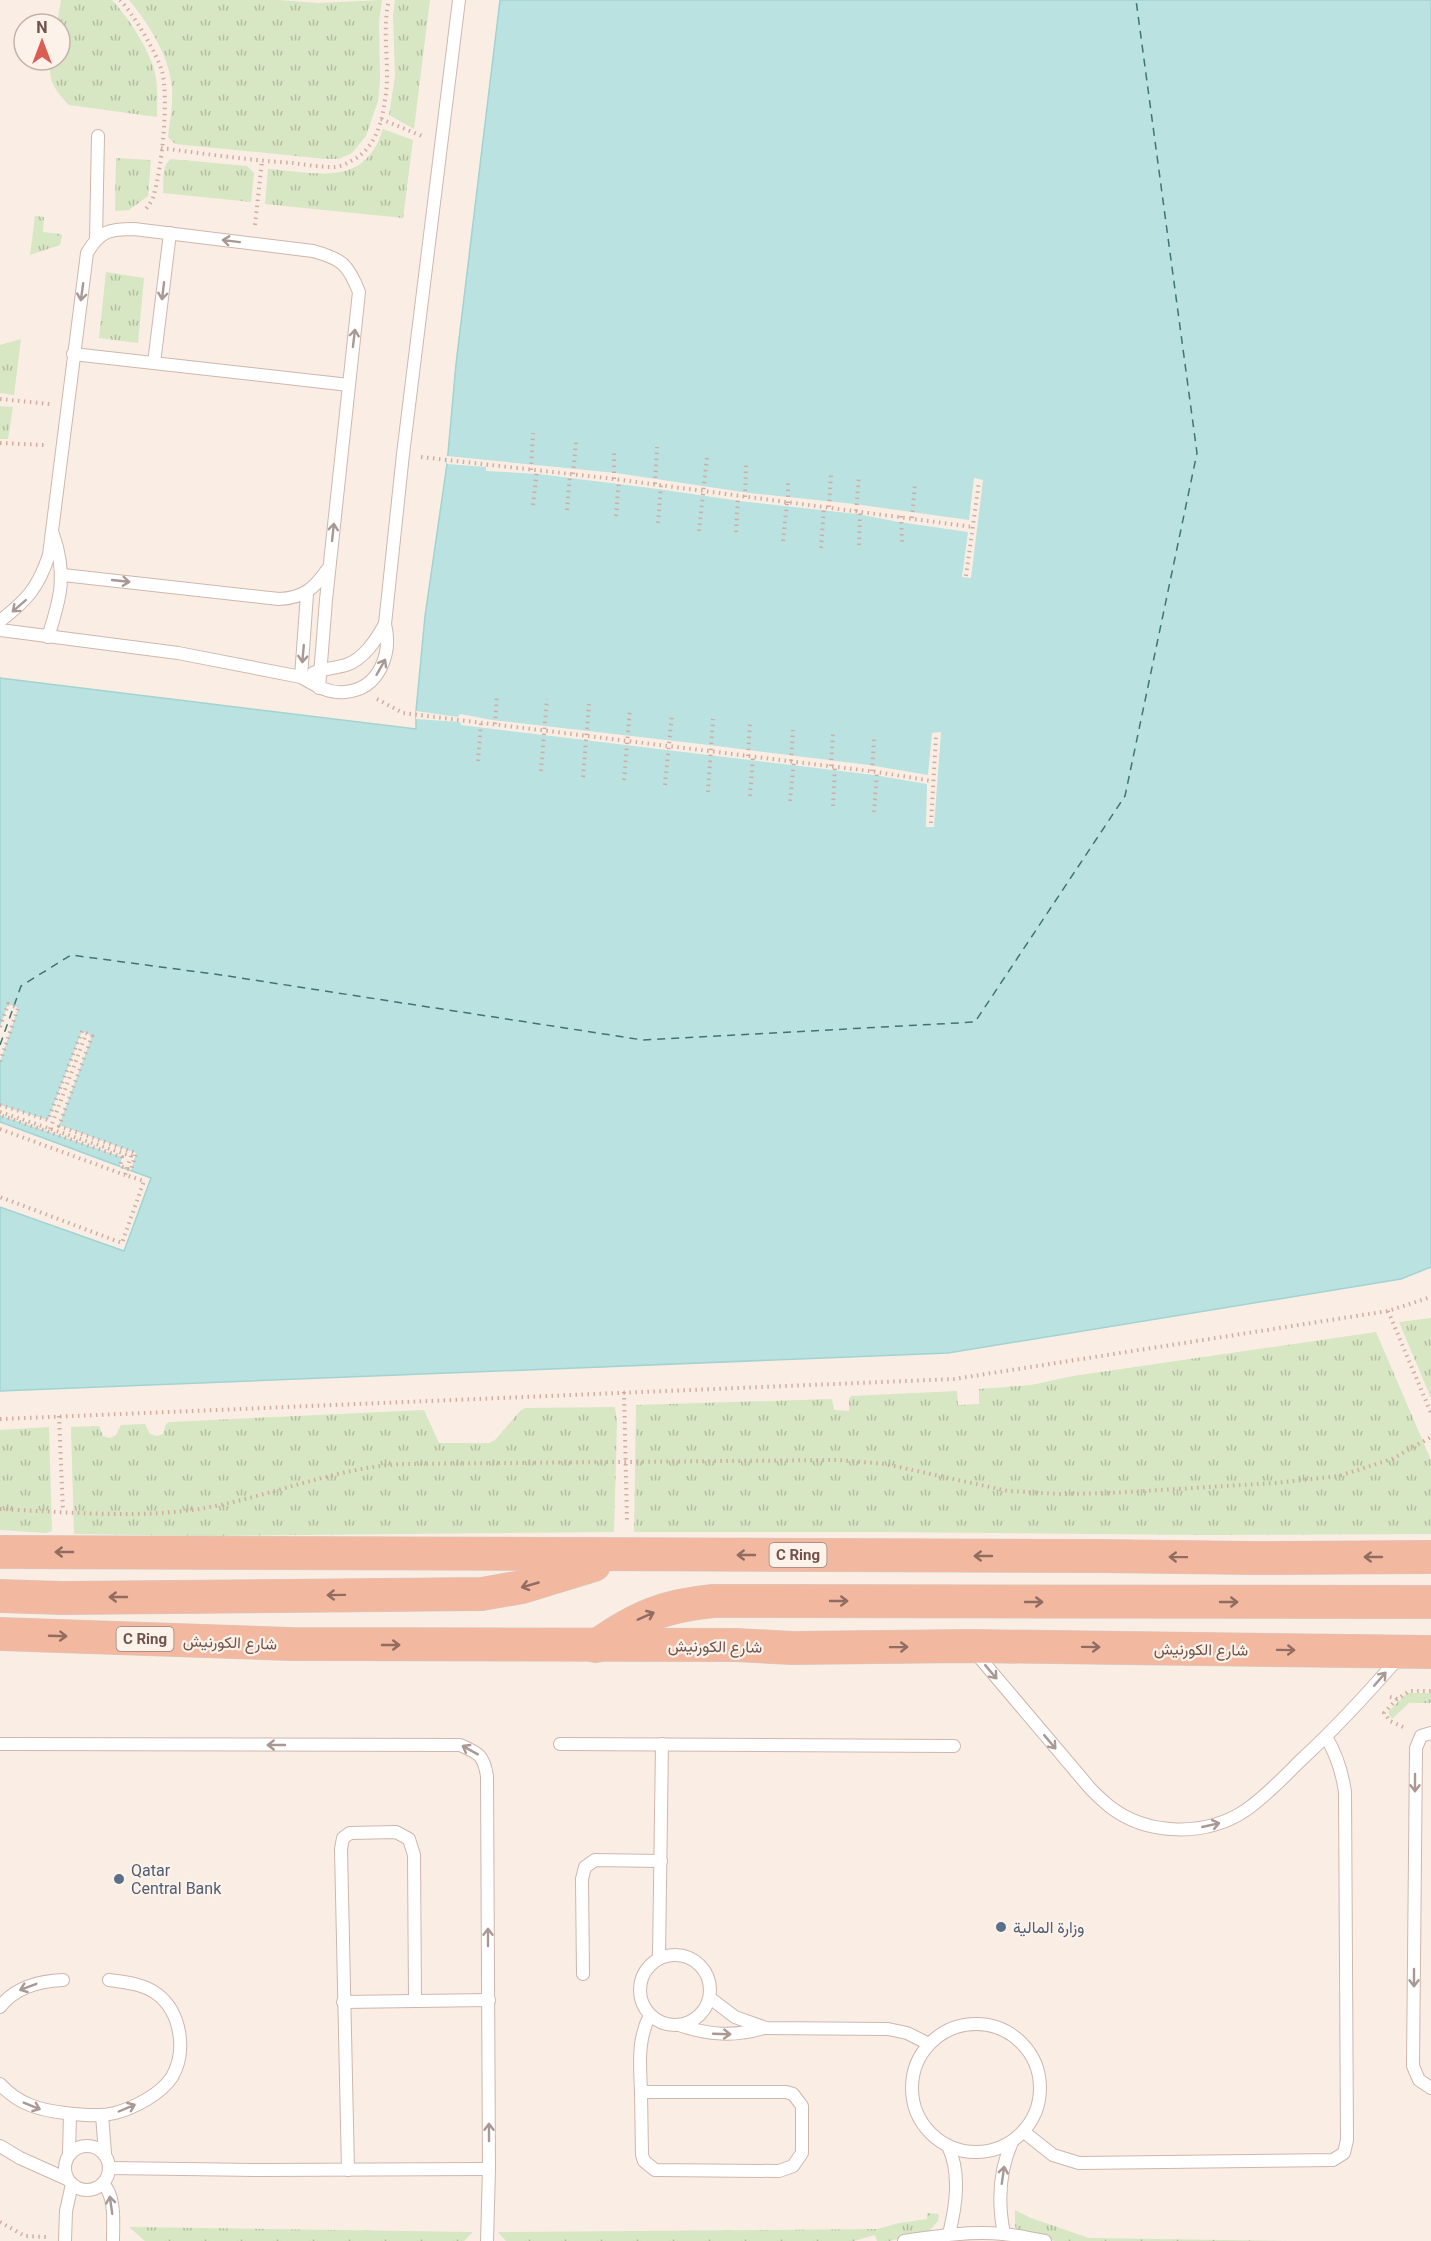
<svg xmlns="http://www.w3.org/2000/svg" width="1431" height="2241" font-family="Roboto,Vazirmatn,sans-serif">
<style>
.grass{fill:url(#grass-tufts)}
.water{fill:#bae2e1;stroke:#a1d3d3;stroke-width:1.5}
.pier{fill:#faeee4}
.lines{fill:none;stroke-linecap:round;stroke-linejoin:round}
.ferry{stroke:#417475;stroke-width:1.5;stroke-dasharray:8 6;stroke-linecap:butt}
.service-casing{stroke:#cdb7ae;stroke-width:14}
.trunk-casing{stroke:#d4cbc9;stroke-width:34}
.path{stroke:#d2aca1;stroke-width:4;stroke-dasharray:1.5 4.5;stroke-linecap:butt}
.service{stroke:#fff;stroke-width:12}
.trunk{stroke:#f2b8a0;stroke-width:33}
.oneway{stroke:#a99894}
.oneway2{stroke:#906c61}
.service-dot{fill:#5c6f8a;stroke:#fdf2e9;stroke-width:2}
.labels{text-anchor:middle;stroke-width:4.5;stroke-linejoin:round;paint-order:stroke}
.shield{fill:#fdf2e9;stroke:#9a837b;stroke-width:1.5}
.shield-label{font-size:15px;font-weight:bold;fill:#70534c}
.street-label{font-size:16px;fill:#70534c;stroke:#fdf2e9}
.service-label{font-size:16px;fill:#4e5e75;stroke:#fdf2e9;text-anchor:start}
</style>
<defs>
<pattern id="grass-tufts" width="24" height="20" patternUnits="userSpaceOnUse" patternTransform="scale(1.5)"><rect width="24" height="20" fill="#d7e6c3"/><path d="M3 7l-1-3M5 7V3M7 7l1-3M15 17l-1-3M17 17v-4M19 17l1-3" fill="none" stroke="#b3bda1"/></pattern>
</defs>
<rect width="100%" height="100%" fill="#faeee4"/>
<g class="grass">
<path d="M61 0H112C129 18 152 53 156 78 158 91 157 104 157 117L69 105C55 91 47 79 51 60H60V24H57Z"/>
<path d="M129 0H279L318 3 382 0 379 22 380 81 378 101 366 136 352 153 339 159H326L175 144 168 137C170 121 173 105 172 89 170 57 149 24 129 0Z"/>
<polygon points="395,0 430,0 414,129 389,115 395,76 393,16"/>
<path d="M383 129 413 140 403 218 265 204 268 169C317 172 364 189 383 129Z"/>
<polygon points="116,158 151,160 148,196 129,210 115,211"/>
<path d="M171 159 247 166 254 173 251 202 163 193C164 181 161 166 171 159Z"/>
<polygon points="35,216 44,217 43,232 60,234 62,236 60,245 30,255"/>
<polygon points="106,272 144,278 138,343 99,338"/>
<polygon points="21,339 14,395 0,393 0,345"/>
<polygon points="0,406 13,407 8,439 0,439"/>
<polygon points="1431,1318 1431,1398 1399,1322"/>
<polygon points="1376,1332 1431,1460 1431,1534 1204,1535 881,1532 634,1532 636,1405 832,1399 834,1410 849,1411 849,1399 851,1396 957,1391 958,1405 979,1404 979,1389 1031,1385 1073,1376"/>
<polygon points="615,1407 617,1422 614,1532 207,1536 74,1534 71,1427 99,1426 103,1436 110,1438 116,1435 121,1425 145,1424 150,1434 157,1436 163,1434 166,1424 169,1422 424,1410 439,1443 489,1443 495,1440 520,1411 525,1408"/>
<polygon points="49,1427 52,1531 46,1533 0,1530 0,1430"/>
<polygon points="1407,1693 1431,1693 1431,1703 1409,1703 1392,1719 1388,1712"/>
<polygon points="1015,2210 1031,2218 1089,2238 1290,2241 1055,2241 1017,2231 1015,2226"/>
<polygon points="927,2213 939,2214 938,2221 929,2231 890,2241 877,2241 875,2235 854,2241 506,2241 498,2232 877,2229 899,2223 927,2219"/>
<polygon points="129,2227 472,2232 473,2232 464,2241 145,2241"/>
</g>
<polygon class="water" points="500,0 1431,0 1431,1267 1401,1279 948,1353 0,1391 0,1207 124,1251 151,1178 0,1122 0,678 416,729 416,711 425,616 447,464 456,364"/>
<g class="pier">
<polygon points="447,456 616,473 749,493 854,504 969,520 974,478 983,480 971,578 962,577 968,532 899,522 857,514 740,501 658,489 539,474 486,471 486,467 447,464"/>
<polygon points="416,711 458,717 460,714 492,720 709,745 869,765 928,775 932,733 941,732 934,827 926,827 927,784 874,775 461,725 460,722 416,719"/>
<polygon points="8,1004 18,1008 0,1062 0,1027"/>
<polygon points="82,1031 92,1036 59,1125 136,1153 131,1170 120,1166 122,1157 0,1115 0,1105 48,1120"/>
</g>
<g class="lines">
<polyline class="ferry" points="0,1045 21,986 71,955 221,975 643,1040 975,1022 1125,796 1197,453 1136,0"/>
<g class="service-casing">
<g id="service">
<polyline points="96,238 98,136"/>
<polyline points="73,354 349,385"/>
<polyline points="154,363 170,233"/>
<path d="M63 575 279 599C303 598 314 589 327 570"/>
<path d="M0 621C27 600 38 588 49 555L87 253C100 231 109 229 134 229L313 251C342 259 348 264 359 292L326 600 319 688"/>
<path d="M0 630 178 653 301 677C315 685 329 694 345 692 380 689 392 653 385 624L403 454 459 0"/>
<path d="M48 637C61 597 67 574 53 534"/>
<path d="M313 673C323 669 335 668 346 665 364 659 376 640 385 624"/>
<polyline points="301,677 307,594"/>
<path d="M974 1651 1089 1787C1095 1794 1102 1800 1109 1806 1147 1836 1206 1837 1246 1810 1266 1796 1283 1778 1300 1761 1336 1728 1369 1692 1401 1655"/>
<polyline points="1431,1733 1421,1736 1416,1748 1413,2066 1419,2080 1431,2088"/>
<path d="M0 1744 460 1745C479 1753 484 1756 487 1776L489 2169 487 2241"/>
<polyline points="560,1744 954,1746"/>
<circle cx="675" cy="1990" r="35"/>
<polyline points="659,1957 662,1744"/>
<polyline points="583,1974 582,1879 585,1867 595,1860 661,1861"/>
<polyline points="710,1998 735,2017 766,2028 888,2029 907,2033 929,2044"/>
<polyline points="343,2002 489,2000"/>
<path d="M0 2007C15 1987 39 1981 63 1980"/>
<circle cx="976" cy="2088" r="64"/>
<path d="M679 2025C708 2035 734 2037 764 2028"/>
<path d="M0 2084C18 2104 39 2110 65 2113 81 2115 99 2117 115 2113 134 2108 161 2094 172 2077 187 2051 181 2012 157 1994 144 1984 125 1982 109 1980"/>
<polygon points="641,2092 786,2092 793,2094 802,2106 802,2153 793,2166 779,2171 655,2170 644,2161 642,2155"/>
<path d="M641 2092C640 2065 637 2040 650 2015"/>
<polyline points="102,2115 105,2153"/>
<path d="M1024 2132 1053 2155 1079 2163 1333 2160 1344 2153 1347 2140 1345 1792C1342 1771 1337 1755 1326 1737"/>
<circle cx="87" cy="2168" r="22"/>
<polyline points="0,2146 20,2158 67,2179"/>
<path d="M948 2146C961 2173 956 2206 949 2234"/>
<polyline points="69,2155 70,2114"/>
<polyline points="110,2168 260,2170 489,2169"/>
<polyline points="348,2170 341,1849 343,1838 350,1833 396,1832 409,1839 414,1855 415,2001"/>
<path d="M103 2184C116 2196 113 2224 113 2241"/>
<path d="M1004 2234C998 2204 999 2171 1012 2142"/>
<polyline points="65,2241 66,2211 72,2184"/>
<path d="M904 2241C937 2236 970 2231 1003 2234 1017 2235 1031 2239 1045 2241"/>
</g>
</g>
<g class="trunk-casing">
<g id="trunk">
<polyline points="0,1552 1097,1556 1255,1558 1431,1557"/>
<polyline points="0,1596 62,1598 482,1594 522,1587 594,1565"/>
<polyline points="0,1634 291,1644 736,1645 792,1648 969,1646 1431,1652"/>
<path d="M596 1646C637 1617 663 1606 713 1601L1431 1602"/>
</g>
</g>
<g class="path">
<path d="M120 0C133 13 157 54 162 71 169 99 162 167 154 194 153 200 149 205 145 210"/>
<polyline points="381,119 422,136"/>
<path d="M161 148C205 154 248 160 293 163 306 165 320 167 334 167 339 167 346 164 351 161 374 150 382 124 385 100 391 67 381 33 389 0"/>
<polyline points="255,225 262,161"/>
<polyline points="0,399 50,404"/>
<polyline points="0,443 44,445"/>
<polyline points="421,457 614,479 973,527"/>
<polyline points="531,470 533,433"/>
<polyline points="573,474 576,442"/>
<polyline points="614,479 614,449"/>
<polyline points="655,484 657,447"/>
<polyline points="745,497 746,462"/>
<polyline points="788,503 788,479"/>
<polyline points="533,505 537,470"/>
<polyline points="829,507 831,474"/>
<polyline points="567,510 570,474"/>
<polyline points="856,511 859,476"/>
<polyline points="616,516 619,480"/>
<polyline points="901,516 902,542"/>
<polyline points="912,518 915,484"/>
<polyline points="658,523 661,485"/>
<polyline points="699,531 707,457"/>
<polyline points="736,532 738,496"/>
<polyline points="783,541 787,502"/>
<polyline points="859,545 860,512"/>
<polyline points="821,548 824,507"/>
<polyline points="966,576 979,482"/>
<polyline points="377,699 403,713 877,772 932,781"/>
<polyline points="495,724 497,695"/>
<polyline points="748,756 750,723"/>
<polyline points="478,761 481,723"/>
<polyline points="791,761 793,730"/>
<polyline points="831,766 833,733"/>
<polyline points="541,771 547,699"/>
<polyline points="872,771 874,739"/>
<polyline points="583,777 589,704"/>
<polyline points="624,780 630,709"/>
<polyline points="665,785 672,714"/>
<polyline points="708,792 713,719"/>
<polyline points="750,796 753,756"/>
<polyline points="790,801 794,761"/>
<polyline points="833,806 835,766"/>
<polyline points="874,812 877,772"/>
<polyline points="931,823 936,736"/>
<polyline points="0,1027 8,1004 18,1008 0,1062"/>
<polyline points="0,1105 48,1120 82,1031 92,1036 59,1126 136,1153 131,1170 120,1166 122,1157 0,1115"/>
<polyline points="0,1112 131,1156 125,1175 144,1181 122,1243 0,1197"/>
<polyline points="0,1129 125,1175"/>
<polyline points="50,1129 85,1037"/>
<polyline points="1388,1311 1431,1413"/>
<polyline points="624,1392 627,1521"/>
<polyline points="59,1416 63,1511"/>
<polyline points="0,1419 954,1379 1388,1311 1431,1297"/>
<path d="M0 1509C64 1512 143 1519 205 1508 271 1496 335 1468 401 1464L839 1460 885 1464 1008 1491 1061 1494 1111 1493 1275 1483 1339 1476 1392 1459 1431 1437"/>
<polyline points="1390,1697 1398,1699 1409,1691 1431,1691"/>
<polyline points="1397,1699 1384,1713 1390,1721 1403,1727"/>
<polyline points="0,2222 25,2236 46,2237"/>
</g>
<use href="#service" class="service"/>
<use href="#trunk" class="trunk"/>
</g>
<defs><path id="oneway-shaft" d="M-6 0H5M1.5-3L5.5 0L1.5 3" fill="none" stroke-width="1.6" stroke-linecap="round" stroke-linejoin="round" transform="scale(1.5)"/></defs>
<g class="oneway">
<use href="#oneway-shaft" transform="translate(231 241) rotate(-173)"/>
<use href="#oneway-shaft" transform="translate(163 291) rotate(97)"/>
<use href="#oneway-shaft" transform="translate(82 292) rotate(98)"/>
<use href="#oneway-shaft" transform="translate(354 338) rotate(-83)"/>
<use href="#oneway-shaft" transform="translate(333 532) rotate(-84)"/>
<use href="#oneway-shaft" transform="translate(121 581) rotate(6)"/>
<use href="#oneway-shaft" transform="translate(19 606) rotate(139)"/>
<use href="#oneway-shaft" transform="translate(303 654) rotate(95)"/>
<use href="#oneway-shaft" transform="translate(381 667) rotate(-60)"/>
<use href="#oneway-shaft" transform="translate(991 1672) rotate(50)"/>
<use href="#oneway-shaft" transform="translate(1380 1679) rotate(-49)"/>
<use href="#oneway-shaft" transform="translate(1050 1742) rotate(50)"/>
<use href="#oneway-shaft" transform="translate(276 1745) rotate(-180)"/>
<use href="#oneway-shaft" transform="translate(470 1750) rotate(-151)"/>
<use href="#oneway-shaft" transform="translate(1415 1783) rotate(90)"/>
<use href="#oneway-shaft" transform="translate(1211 1825) rotate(-13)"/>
<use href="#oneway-shaft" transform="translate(488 1937) rotate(-90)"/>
<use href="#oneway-shaft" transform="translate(1414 1978) rotate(90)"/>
<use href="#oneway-shaft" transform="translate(28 1987) rotate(159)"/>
<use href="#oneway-shaft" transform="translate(722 2034) rotate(2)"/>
<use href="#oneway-shaft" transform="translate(32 2106) rotate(22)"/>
<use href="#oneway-shaft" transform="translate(127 2108) rotate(-23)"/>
<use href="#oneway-shaft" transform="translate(489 2132) rotate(-90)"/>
<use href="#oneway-shaft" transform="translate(1003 2175) rotate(-82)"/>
<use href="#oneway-shaft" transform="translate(111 2205) rotate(-98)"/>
</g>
<g class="oneway2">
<use href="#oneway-shaft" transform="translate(64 1552) rotate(-180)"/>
<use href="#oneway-shaft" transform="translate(746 1555) rotate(-180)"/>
<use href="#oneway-shaft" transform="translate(983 1556) rotate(-180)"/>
<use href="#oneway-shaft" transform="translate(1178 1557) rotate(-179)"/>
<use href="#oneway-shaft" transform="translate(1373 1557) rotate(180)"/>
<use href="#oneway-shaft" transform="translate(530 1585) rotate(164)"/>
<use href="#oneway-shaft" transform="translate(336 1595) rotate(179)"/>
<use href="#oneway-shaft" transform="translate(118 1597) rotate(180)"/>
<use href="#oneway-shaft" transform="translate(839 1601)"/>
<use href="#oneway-shaft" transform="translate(1034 1602)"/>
<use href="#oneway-shaft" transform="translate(1229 1602)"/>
<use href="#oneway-shaft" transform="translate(646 1616) rotate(-24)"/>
<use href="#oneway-shaft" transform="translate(58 1636) rotate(2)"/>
<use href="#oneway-shaft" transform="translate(391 1645)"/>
<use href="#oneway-shaft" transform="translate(899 1647) rotate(-1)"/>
<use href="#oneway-shaft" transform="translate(1091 1647) rotate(1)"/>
<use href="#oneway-shaft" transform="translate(1286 1650) rotate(1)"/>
</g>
<g class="service-dot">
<circle cx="119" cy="1879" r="6"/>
<circle cx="1001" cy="1927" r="6"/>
</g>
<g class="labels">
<g class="shield">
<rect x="769.5" y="1543" width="57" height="24" rx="4.5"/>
<rect x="116.5" y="1627" width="57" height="24" rx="4.5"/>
</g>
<g class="shield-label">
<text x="798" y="1560">C Ring</text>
<text x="145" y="1644">C Ring</text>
</g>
<g class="street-label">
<text transform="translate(230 1642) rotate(2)" y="6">شارع الكورنيش</text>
<text transform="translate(715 1646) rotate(1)" y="6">شارع الكورنيش</text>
<text transform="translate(1201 1649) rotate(1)" y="6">شارع الكورنيش</text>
</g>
<g class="service-label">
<text x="131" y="1876">Qatar<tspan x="131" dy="18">Central Bank</tspan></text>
<text x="1013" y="1933">وزارة المالية</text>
</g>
</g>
<g transform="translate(42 42)"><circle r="28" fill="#fdf2e9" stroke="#c5b2aa" stroke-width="1.5"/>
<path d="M0-4.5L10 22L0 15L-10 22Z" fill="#da5c52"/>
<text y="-9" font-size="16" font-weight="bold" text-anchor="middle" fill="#70534c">N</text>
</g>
</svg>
